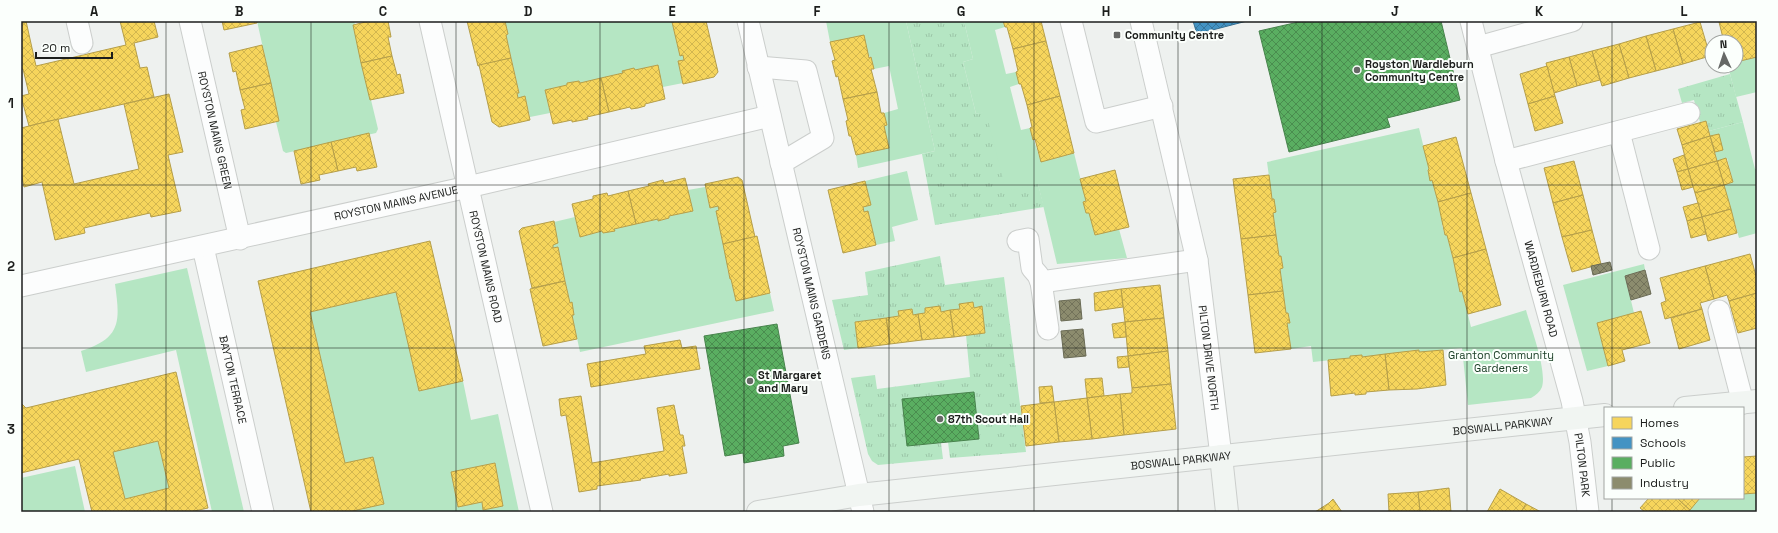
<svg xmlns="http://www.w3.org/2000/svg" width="1778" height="533" font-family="'Space Grotesk',sans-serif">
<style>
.grass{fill:url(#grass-tufts)}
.garden{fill:#b5e6c3;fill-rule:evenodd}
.homes{fill:url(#homes-cross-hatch);stroke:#b59e49;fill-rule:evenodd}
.schools{fill:url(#schools-cross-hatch);stroke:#377091}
.public{fill:url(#public-cross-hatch);stroke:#47834c}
.industry{fill:url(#industry-cross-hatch);stroke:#6a6b55}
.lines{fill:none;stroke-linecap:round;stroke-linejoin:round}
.street-casing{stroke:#cbcecc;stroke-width:23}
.secondary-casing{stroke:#cbcecc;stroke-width:24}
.street{stroke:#fcfdfd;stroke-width:21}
.secondary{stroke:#f1f5f2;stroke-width:22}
.grid{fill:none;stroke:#1c1e1c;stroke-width:1;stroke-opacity:0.55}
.poi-dot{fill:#666866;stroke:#fbfffc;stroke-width:1.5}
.labels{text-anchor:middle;stroke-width:4;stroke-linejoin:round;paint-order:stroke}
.poi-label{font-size:11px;font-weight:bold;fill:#1c1e1c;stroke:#fbfffc;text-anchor:start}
.street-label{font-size:11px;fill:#1c1e1c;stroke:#fbfffc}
.park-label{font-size:11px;fill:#163b22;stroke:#fbfffc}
.neatline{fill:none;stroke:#1c1e1c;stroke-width:1.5}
.grid-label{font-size:13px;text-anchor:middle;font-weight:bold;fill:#1c1e1c}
</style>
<defs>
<pattern id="grass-tufts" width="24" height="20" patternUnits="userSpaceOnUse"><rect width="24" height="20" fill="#b5e6c3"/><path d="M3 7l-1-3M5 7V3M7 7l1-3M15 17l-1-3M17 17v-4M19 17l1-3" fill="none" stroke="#9bc5a7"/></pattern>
<pattern id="homes-cross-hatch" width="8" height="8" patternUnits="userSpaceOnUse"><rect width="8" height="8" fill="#f6d55c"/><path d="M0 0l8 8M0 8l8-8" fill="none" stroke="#d2b64f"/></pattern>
<pattern id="schools-cross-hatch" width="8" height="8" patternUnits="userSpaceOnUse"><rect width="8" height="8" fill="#4393c3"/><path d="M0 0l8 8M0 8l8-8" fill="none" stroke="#37779e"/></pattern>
<pattern id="public-cross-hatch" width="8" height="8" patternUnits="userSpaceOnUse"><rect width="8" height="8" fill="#5aae61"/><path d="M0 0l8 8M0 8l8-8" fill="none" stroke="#4a8d4f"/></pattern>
<pattern id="industry-cross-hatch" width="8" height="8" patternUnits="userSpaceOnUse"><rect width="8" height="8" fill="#8c8c6e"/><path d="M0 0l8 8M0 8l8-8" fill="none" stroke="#72725a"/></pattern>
</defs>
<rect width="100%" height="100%" fill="#eef1ef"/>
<g class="grass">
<polygon points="906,21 964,21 973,59 963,62 976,114 986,111 1038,184 1044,207 935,225 922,154 935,151"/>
<polygon points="1730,74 1743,122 1709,131 1706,121 1700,122 1694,100 1682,103 1678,89"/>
<polygon points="940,256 945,285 1004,277 1026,452 950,458 948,442 979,439 973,392 903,399 907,446 941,443 943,459 878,465 872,461 868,454 851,378 875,375 877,389 970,377 966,335 985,333 982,307 974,308 973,302 959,304 960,309 941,312 940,306 925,308 925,313 913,315 912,309 898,311 899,316 855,322 858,348 844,350 832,300 868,295 865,272"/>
</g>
<g class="garden">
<polygon points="257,21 354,21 355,24 353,25 378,129 376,133 286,153 283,151 276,122 279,121"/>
<polygon points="503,21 672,21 680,56 683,55 684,60 678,62 683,83 663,87 657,65 635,70 634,68 623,71 623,73 580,83 579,81 567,83 567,85 545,90 550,113 530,117 525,96 518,98 517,93 519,92 506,35 508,34 505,22"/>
<polygon points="826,21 906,21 935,151 858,168 856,155 889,148 884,126 887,125 884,113 898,109 889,66 874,69 871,57 830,42"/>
<polygon points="964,21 1003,21 1005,27 995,30 1006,74 1016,72 1019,84 1010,87 1021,130 1030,128 1041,162 1074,153 1086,201 1083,202 1086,213 1089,213 1095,235 1119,229 1127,258 1057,264 1038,184 1006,191 986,112 976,114 963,62 973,59"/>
<polygon points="1757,57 1757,92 1736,97 1728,66 1736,66 1736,62"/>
<polygon points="1743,122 1755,169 1757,169 1757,233 1739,238 1724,185 1733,182 1727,158 1717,161 1715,152 1723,150 1710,136 1709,131"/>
<path d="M1419 128 1429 169 1428 170 1430 180H1432L1444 225H1442L1445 235H1447L1458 279 1457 280 1460 291H1462L1471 327 1526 310C1531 328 1547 370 1542 387 1540 392 1536 395 1531 398L1468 405 1462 348 1419 352V350L1407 351V352L1362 357V355L1350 356V358L1313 362 1311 346 1291 349 1287 323H1290L1288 313H1286L1280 269 1283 268 1281 256H1279L1273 213 1274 199H1272L1267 162Z"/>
<polygon points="907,171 918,220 892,227 895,241 876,245 868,211 864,212 863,207 871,205 865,181"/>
<polygon points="705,187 710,208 718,206 719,210 716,211 728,266 727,267 730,279 731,279 736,301 770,293 774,311 580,352 572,315 574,314 572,303 570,303 558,247 553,248 553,245 558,243 554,222 575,217 580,237 602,231 603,233 614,231 614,229 658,219 659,221 669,218 669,216 692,211 688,190"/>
<polygon points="1644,264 1645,270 1625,276 1634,313 1597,323 1608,366 1587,371 1563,285"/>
<path d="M187 268 244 512H212L176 350 86 372 81 351C122 338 120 321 115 284Z"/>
<path d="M396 292 419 391 463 381 471 420 498 414 519 512H348L345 463 310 312ZM495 463 503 506 483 510 482 502 458 507 451 472Z"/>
<polygon points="158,441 169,488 125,499 113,452"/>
<polygon points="75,466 85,512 21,512 21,478"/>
<polygon points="1757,493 1757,512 1687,512 1700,498 1743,498 1743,494"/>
</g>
<g class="homes">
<polygon points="21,21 26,21 36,66 126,45 120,21 154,21 158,37 134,43 140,68 147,67 154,97 29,126 21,96 29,94 23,69 21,69"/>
<polygon points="222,21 257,21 257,23 224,30"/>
<polygon points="370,21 388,21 391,37 388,37 392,56 361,63 353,25"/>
<polygon points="467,21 505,21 508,34 506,35 511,58 478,66"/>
<polygon points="676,21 706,21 718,72 714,77 683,84 678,61 684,60 683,55 680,56 672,22"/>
<polygon points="1003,21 1041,21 1046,41 1013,49 1007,27 1005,27"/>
<polygon points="1725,21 1757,21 1757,57 1736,62 1736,42 1724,42 1719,22"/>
<polygon points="1700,22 1710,56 1683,64 1673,29"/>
<polygon points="1673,29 1683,64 1656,71 1646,36"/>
<polygon points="864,35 869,58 871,57 874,69 871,69 877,92 843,99 838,76 836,77 832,61 835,60 830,42"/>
<polygon points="1646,36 1656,71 1629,78 1619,44"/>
<polygon points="1046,41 1060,96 1027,105 1021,84 1019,84 1016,72 1018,71 1013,49"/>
<polygon points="1619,44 1629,78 1602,86 1592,51"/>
<polygon points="262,45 271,83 240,90 236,71 233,72 229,53"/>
<polygon points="1592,51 1600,80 1577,86 1569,57"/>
<polygon points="392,56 397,75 400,74 404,93 370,100 361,63"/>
<polygon points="1569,57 1577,86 1554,93 1546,63"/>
<polygon points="511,58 519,93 517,93 518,98 525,96 530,120 499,127 492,122 479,65"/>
<polygon points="658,65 665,99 645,104 645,106 638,108 631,109 630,107 609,112 601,78 623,73 622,71 634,68 635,70"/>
<polygon points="1547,66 1555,96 1528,104 1520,74"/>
<polygon points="601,78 609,112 587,117 588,119 572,122 572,120 553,124 545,90 567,85 567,83 579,81 580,83"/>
<polygon points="271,83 279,121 245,129 241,110 245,109 240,90"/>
<polygon points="877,92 881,113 884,113 887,125 884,126 889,148 856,155 851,136 849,136 846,121 848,120 843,99"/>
<polygon points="169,94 183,152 168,155 181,211 151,217 150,213 84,228 85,233 55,240 42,182 24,187 21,172 21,128 58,119 74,184 139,169 124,104"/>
<polygon points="1060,96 1074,153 1041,162 1035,139 1033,140 1030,128 1032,127 1027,105"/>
<polygon points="1555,96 1563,123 1535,131 1528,104"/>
<polygon points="1706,121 1710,136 1682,145 1677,129"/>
<polygon points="369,133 377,167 357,171 356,167 338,171 331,142"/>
<polygon points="1719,134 1723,150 1715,152 1710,136"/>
<polygon points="1710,136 1717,161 1688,169 1682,145"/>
<polygon points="1456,137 1471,193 1438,202 1432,180 1430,181 1428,170 1429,169 1423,146"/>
<polygon points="331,142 338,171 319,175 320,180 301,184 294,151"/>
<polygon points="1684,155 1688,169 1677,172 1673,159"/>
<polygon points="1726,158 1733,182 1724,185 1717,161"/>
<polygon points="1574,161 1583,195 1553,203 1544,168"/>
<polygon points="1717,161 1724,185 1695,193 1688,169"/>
<polygon points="1688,169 1693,187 1682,190 1677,172"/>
<polygon points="1115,170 1129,227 1095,235 1089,213 1086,213 1083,202 1086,201 1080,179"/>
<polygon points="1269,175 1272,199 1274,199 1276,212 1273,213 1276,235 1241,239 1233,179"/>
<polygon points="738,177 742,180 755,237 723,244 716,211 719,210 718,206 710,208 705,184"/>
<polygon points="685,178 693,211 669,216 669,218 658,221 658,219 636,224 628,191 649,186 648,184 663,180 664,183"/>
<polygon points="865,181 871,205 863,207 864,212 868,211 876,245 843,253 828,190"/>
<polygon points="1724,185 1731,209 1702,217 1695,193"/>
<polygon points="628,191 636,224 614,229 615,231 603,233 602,231 580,237 572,204 593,199 593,196 607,193 608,196"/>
<polygon points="1471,193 1486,249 1453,258 1447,235 1445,235 1438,202"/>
<polygon points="1583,195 1592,230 1562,237 1553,203"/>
<polygon points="1698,203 1702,217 1687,221 1683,207"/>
<polygon points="1731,209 1737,233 1708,241 1702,217"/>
<polygon points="1702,217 1706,234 1691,238 1687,221"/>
<polygon points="554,221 558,243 553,245 553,248 558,247 565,281 532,288 519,231 522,228"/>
<polygon points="1592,230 1601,264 1572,272 1562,237"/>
<polygon points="1276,235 1279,256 1281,256 1283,268 1280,269 1283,291 1248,295 1241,239"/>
<polygon points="757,236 770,293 736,301 731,279 730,279 723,244"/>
<polygon points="430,241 463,381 419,391 396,292 310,312 345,463 373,457 384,504 348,512 311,512 258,281"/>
<polygon points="1486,249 1501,305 1468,314 1462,291 1460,292 1453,258"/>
<polygon points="1750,254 1756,276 1757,276 1757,293 1729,301 1727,295 1714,299 1705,266"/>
<polygon points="1705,266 1714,299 1700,303 1702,309 1665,319 1661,303 1666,301 1660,278"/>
<polygon points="565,281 570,303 572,302 574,315 572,315 577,339 543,346 530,289"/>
<polygon points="1160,285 1164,318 1125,322 1121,289"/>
<polygon points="1121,289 1123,307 1095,311 1094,293"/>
<polygon points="1283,291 1286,313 1288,313 1290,323 1287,323 1291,349 1255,353 1248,295"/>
<polygon points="1757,293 1757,328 1738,333 1729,301"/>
<polygon points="973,302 974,308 982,306 985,333 954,337 950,310 960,309 959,304"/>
<polygon points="940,306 941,312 950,310 954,337 922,340 918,314 925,313 925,308"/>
<polygon points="912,309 913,315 918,314 922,340 890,344 886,318 899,316 898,311"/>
<polygon points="1702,309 1710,340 1679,349 1671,318"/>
<polygon points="1641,311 1650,343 1622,350 1625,361 1608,366 1597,323"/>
<polygon points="886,318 890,344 858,348 855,322"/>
<polygon points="1164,318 1168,351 1128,356 1125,322"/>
<polygon points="1125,322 1126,337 1114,338 1112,324"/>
<polygon points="680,340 682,348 696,346 700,369 591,387 587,364 646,354 644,346"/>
<polygon points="1419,350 1419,352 1443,350 1446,385 1417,389 1389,390 1385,354"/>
<polygon points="1168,351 1171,384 1132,388 1128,356"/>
<polygon points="1385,354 1389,390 1366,392 1366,394 1355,395 1355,393 1331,396 1328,360 1350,358 1350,356 1362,355 1362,357"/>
<polygon points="1128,356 1129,367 1118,368 1117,357"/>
<path d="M176 372 208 508 190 512H92L79 459 21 473V403L26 408ZM158 441 169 488 125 499 113 452Z"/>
<polygon points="1102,378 1104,396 1087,398 1085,379"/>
<polygon points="1171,384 1176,429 1124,435 1120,394 1132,393 1132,388"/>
<polygon points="1052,386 1054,402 1040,403 1039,387"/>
<polygon points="1120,394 1124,435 1092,439 1087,398"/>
<polygon points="581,396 592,463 664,451 657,408 674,405 680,435 683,435 685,446 682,446 687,473 669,476 669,474 640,479 641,480 597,486 597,489 579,492 566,415 561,416 559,399"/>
<polygon points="1087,398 1092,439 1059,442 1054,402"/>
<polygon points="1054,402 1059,442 1026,446 1021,406"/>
<polygon points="1757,456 1757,493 1743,494 1743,457"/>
<polygon points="495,463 503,506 483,510 482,502 458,507 451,472"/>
<polygon points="1449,488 1451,512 1420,512 1418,492"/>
<polygon points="1500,489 1526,504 1521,512 1487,512"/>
<polygon points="1418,492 1420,512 1389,512 1388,494"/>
<polygon points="1649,498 1677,498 1690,510 1687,512 1645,512 1640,508"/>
<polygon points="1677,498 1700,498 1690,510"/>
<polygon points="1333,499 1342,512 1315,512 1329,503"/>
<polygon points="1526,504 1541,512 1521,512"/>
</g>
<polygon class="schools" points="1193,21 1247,21 1197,34"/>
<g class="public">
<polygon points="1303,21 1441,21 1460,100 1387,118 1390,127 1289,152 1259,31"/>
<polygon points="777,324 799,443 783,446 784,456 744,463 743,453 725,456 704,336"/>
<polygon points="974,392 979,439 907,446 902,399"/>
</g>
<g class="industry">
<polygon points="1610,262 1612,270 1593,275 1591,266"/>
<polygon points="1645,270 1651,294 1631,300 1625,276"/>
<polygon points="1080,299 1082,319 1061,321 1059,301"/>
<polygon points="1083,329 1086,356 1064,358 1061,331"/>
</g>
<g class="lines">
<g class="street-casing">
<g id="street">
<polyline points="77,21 82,43"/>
<path id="s1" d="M190 21 240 239"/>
<path id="s2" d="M430 21 542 512"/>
<path id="s3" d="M748 21 863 512"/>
<polyline points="1071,21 1096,122 1162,106"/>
<path id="s4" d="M1141 21 1197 260 1221 456"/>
<path id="s5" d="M1471 21 1506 161 1572 401 1580 442 1588 512"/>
<polyline points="1478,47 1572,21"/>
<polyline points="758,67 806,71 823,138 781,163"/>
<polyline points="1619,132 1649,249"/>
<polyline points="1506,161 1689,113"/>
<polyline points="1018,241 1028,239 1032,268 1038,275 1041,282 1197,260"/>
<path id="s6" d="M203 247 263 512"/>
<polyline points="1041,282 1048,329"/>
<path id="s7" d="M21 286 468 187 770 116"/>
<polyline points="1719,311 1743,403"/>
</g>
</g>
<g class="secondary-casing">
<g id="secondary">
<polyline points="1685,408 1757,401"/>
<polyline points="1221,456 1227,512"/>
<path id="s8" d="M758 512 859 495 1605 415"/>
</g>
</g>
<use href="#street" class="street"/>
<use href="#secondary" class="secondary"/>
</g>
<path class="grid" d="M166 21V512M311 21V512M456 21V512M600 21V512M744 21V512M889 21V512M1034 21V512M1178 21V512M1322 21V512M1467 21V512M1612 21V408M21 185H1757M21 348H1757M1612 498V512"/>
<g class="poi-dot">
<rect x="1113" y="31" width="8" height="8" rx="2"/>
<circle cx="1357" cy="70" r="4"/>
<circle cx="750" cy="381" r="4"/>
<circle cx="940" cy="419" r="4"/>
</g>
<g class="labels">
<g class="poi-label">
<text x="1125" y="39">Community Centre</text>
<text x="1365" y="68">Royston Wardieburn<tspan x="1365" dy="13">Community Centre</tspan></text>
<text x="758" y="379">St Margaret<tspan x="758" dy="13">and Mary</tspan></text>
<text x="948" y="423">87th Scout Hall</text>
</g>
<g class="street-label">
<text dy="4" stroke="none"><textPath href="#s1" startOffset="112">ROYSTON MAINS GREEN</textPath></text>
<text dy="4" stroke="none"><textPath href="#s7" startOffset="384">ROYSTON MAINS AVENUE</textPath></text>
<text dy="4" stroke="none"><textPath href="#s2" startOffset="252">ROYSTON MAINS ROAD</textPath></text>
<text dy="4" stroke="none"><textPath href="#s5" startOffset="277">WARDIEBURN ROAD</textPath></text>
<text dy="4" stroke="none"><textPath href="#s3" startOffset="280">ROYSTON MAINS GARDENS</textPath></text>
<text dy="4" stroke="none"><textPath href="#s4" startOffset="344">PILTON DRIVE NORTH</textPath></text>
<text dy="4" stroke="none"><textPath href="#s6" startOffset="136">BAYTON TERRACE</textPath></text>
<text dy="4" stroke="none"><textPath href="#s8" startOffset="750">BOSWALL PARKWAY</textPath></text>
<text dy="4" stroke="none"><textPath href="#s8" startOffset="426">BOSWALL PARKWAY</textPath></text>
<text dy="4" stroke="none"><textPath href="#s5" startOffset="458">PILTON PARK</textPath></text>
</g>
<g class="park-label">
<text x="1501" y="359">Granton Community<tspan x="1501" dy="13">Gardeners</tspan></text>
</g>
</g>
<rect width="1778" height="533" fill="none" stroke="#fbfffc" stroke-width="44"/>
<rect x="1604" y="407" width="140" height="92" fill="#fbfffc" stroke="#a2a5a2"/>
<rect x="1612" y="417" width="20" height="12" fill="#f6d55c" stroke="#a2a5a2"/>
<text x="1640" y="427" font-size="12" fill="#1c1e1c">Homes</text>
<rect x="1612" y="437" width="20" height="12" fill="#4393c3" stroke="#a2a5a2"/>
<text x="1640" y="447" font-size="12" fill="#1c1e1c">Schools</text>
<rect x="1612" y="457" width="20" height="12" fill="#5aae61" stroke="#a2a5a2"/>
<text x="1640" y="467" font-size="12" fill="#1c1e1c">Public</text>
<rect x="1612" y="477" width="20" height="12" fill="#8c8c6e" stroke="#a2a5a2"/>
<text x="1640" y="487" font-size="12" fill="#1c1e1c">Industry</text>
<g transform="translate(1724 54) rotate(357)"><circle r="19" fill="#fbfffc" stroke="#a2a5a2"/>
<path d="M0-3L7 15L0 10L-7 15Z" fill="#666866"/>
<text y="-6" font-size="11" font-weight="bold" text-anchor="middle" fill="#1c1e1c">N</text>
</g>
<path d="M36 52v6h76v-6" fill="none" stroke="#1c1e1c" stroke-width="2"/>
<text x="42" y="52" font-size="12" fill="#1c1e1c" stroke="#fbfffc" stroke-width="3" paint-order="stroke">20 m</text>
<rect x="22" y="22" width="1734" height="489" class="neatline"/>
<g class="grid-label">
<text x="94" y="16">A</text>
<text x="239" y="16">B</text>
<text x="383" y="16">C</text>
<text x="528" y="16">D</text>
<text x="672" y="16">E</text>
<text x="817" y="16">F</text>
<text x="961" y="16">G</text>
<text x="1106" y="16">H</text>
<text x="1250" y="16">I</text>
<text x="1395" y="16">J</text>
<text x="1539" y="16">K</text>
<text x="1684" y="16">L</text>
<text x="11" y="108">1</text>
<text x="11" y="271">2</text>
<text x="11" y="434">3</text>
</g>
</svg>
